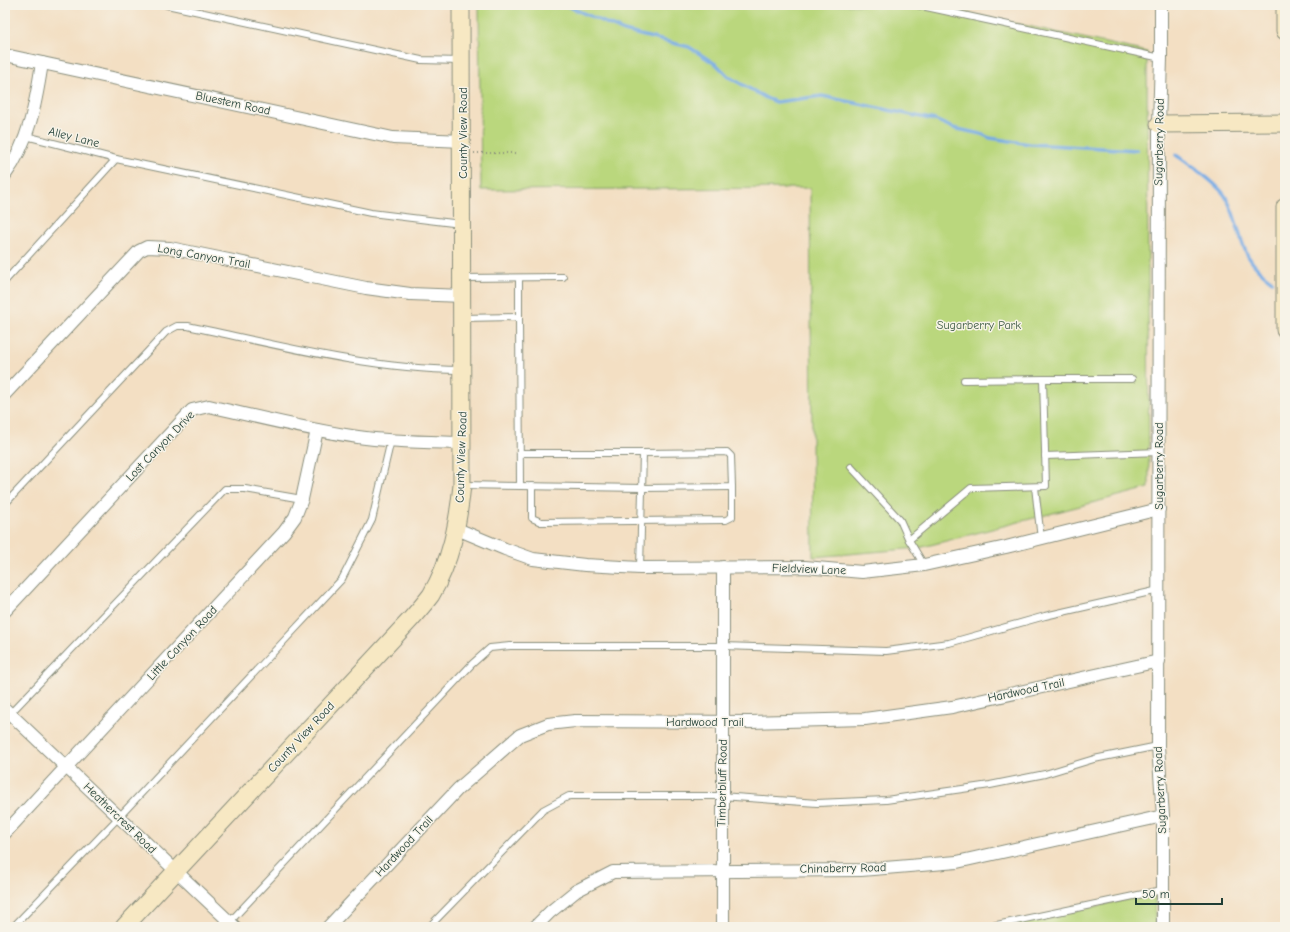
<svg xmlns="http://www.w3.org/2000/svg" width="1290" height="932" font-family="'Comic Neue',sans-serif">
<style>
.green{fill:#bad77d;stroke:#6c8a58}
.lines{fill:none;stroke-linecap:round;stroke-linejoin:round}
.stream{stroke:#77ace5;stroke-width:3.5}
.lane-casing{stroke:#898e7c;stroke-width:8}
.street-casing{stroke:#898e7c;stroke-width:14}
.secondary-casing{stroke:#898e7c;stroke-width:19}
.path{stroke:#898e7c;stroke-width:2;stroke-dasharray:1 3;stroke-linecap:butt}
.lane{stroke:#fff;stroke-width:6}
.street{stroke:#fff;stroke-width:12}
.secondary{stroke:#f7e8c3;stroke-width:17}
.labels{text-anchor:middle;stroke-width:3;stroke-linejoin:round;paint-order:stroke}
.street-label{font-size:12px;fill:#1f3d34;stroke:#f7f3e8}
.park-label{font-size:12px;fill:#3e5c43;stroke:#f7f3e8}
</style>
<rect width="100%" height="100%" fill="#f7f3e8"/>
<filter id="ink" filterUnits="userSpaceOnUse"><feTurbulence type="fractalNoise" baseFrequency=".025" numOctaves="2"/><feDisplacementMap in="SourceGraphic" scale="8" xChannelSelector="R" yChannelSelector="G"/><feConvolveMatrix kernelMatrix="1 2 1 2 8 2 1 2 1" color-interpolation-filters="sRGB"/></filter>
<filter id="wash" filterUnits="userSpaceOnUse"><feTurbulence type="fractalNoise" baseFrequency=".012" numOctaves="4" result="noise"/><feDisplacementMap in="SourceGraphic" scale="16" xChannelSelector="R" yChannelSelector="G"/><feGaussianBlur stdDeviation="0.9" result="paint"/><feColorMatrix in="noise" values="0 0 0 0 0 0 0 0 0 0 0 0 0 0 0 0 0 1.4 0 .05"/><feComposite in="paint" operator="in"/></filter>
<g filter="url(#wash)">
<rect width="100%" height="100%" fill="#f3dfc3"/>
<g class="green">
<polygon points="479,5 931,5 1147,52 1149,488 919,548 813,557 810,188 481,190"/>
<polygon points="1155,893 1155,927 1003,927"/>
</g>
<g class="lines">
<g class="stream">
<polyline points="565,5 624,31 689,47 717,65 729,77 766,98 776,102 822,96 935,120 953,128 981,134 990,138 1030,144 1137,150"/>
<path d="M1176 155C1190 165 1220 185 1227 199 1245 235 1235 254 1272 281"/>
</g>
</g>
</g>
<g filter="url(#ink)">
<g class="lines">
<g class="lane-casing">
<g id="lane">
<polyline points="167,5 421,60 460,61"/>
<polyline points="917,5 1161,58"/>
<polyline points="26,136 116,159"/>
<polyline points="463,278 563,277"/>
<polyline points="5,281 116,159 371,213 461,224"/>
<polyline points="519,317 519,278"/>
<polyline points="463,318 519,317 520,486 464,485"/>
<polyline points="964,380 1043,379"/>
<polyline points="520,453 643,453 640,568"/>
<polyline points="1045,456 1160,452"/>
<polyline points="851,467 900,520 909,540 924,565"/>
<polyline points="520,486 642,488 732,487 731,456 727,452 643,453"/>
<polyline points="532,486 532,518 541,522 726,520 732,517 732,487"/>
<polyline points="1035,487 1041,539"/>
<path d="M5 504 166 332 177 326H188C278 345 368 369 461 370"/>
<polyline points="909,540 971,488 1046,486 1043,379 1132,379"/>
<polyline points="5,719 225,489 245,489 302,499"/>
<polyline points="13,927 119,817 342,579 372,520 391,440"/>
<polyline points="225,927 472,664 490,648 510,646 723,646 886,651 949,643 1045,616 1159,590"/>
<polyline points="429,927 543,810 569,796 721,796 817,803 886,800 990,785 1045,774 1094,759 1158,746"/>
<polyline points="987,927 1162,890"/>
</g>
</g>
<g class="street-casing">
<g id="street">
<polyline points="1161,5 1161,58 1159,124 1158,746 1163,816 1163,927"/>
<polyline points="5,55 393,138 463,141"/>
<path d="M5 175C29 143 36 102 42 63"/>
<polyline points="5,394 139,251 147,247 170,248 366,288 410,294 463,296"/>
<polyline points="457,529 505,549 533,559 585,565 640,568 805,567 862,572 924,565 1006,547 1159,509"/>
<polyline points="723,567 723,927"/>
<path d="M5 611 192 410 209 406C258 417 308 430 358 437 393 442 428 442 462 443"/>
<polyline points="5,709 235,927"/>
<polyline points="5,833 284,532 295,517 302,499 317,430"/>
<polyline points="328,927 458,789 520,735 548,724 575,721 750,722 865,719 952,707 1159,661"/>
<polyline points="535,927 550,912 576,891 613,872 861,870 957,862 1163,816"/>
</g>
</g>
<g class="secondary-casing">
<g id="secondary">
<polyline points="1285,5 1285,31"/>
<polyline points="1159,124 1285,123"/>
<polyline points="1285,207 1285,330"/>
<path d="M124 927 411 619C418 611 425 603 431 595 451 561 458 524 462 485L461 5"/>
</g>
</g>
<polyline class="path" points="474,153 518,153"/>
<use href="#lane" class="lane"/>
<use href="#street" class="street"/>
<use href="#secondary" class="secondary"/>
</g>
</g>
<g class="labels">
<g class="street-label">
<text transform="translate(233 103) rotate(12)" y="4">Bluestem Road</text>
<text transform="translate(463 133) rotate(-90)" y="4">County View Road</text>
<text transform="translate(74 137) rotate(14)" y="4">Alley Lane</text>
<text transform="translate(1159 142) rotate(-89)" y="4">Sugarberry Road</text>
<text transform="translate(204 256) rotate(10)" y="4">Long Canyon Trail</text>
<text transform="translate(160 446) rotate(-46)" y="4">Lost Canyon Drive</text>
<text transform="translate(461 457) rotate(-88)" y="4">County View Road</text>
<text transform="translate(1159 466) rotate(-90)" y="4">Sugarberry Road</text>
<text transform="translate(809 569) rotate(2)" y="4">Fieldview Lane</text>
<text transform="translate(182 643) rotate(-47)" y="4">Little Canyon Road</text>
<text transform="translate(1026 690) rotate(-12)" y="4">Hardwood Trail</text>
<text x="705" y="726">Hardwood Trail</text>
<text transform="translate(301 737) rotate(-47)" y="4">County View Road</text>
<text transform="translate(722 783) rotate(-89)" y="4">Timberbluff Road</text>
<text transform="translate(1160 790) rotate(-93)" y="4">Sugarberry Road</text>
<text transform="translate(120 818) rotate(44)" y="4">Heathercrest Road</text>
<text transform="translate(404 846) rotate(-47)" y="4">Hardwood Trail</text>
<text transform="translate(843 868) rotate(-1)" y="4">Chinaberry Road</text>
</g>
<g class="park-label">
<text x="979" y="329">Sugarberry Park</text>
</g>
</g>
<rect width="1290" height="932" fill="none" stroke="#f7f3e8" stroke-width="20"/>
<path d="M1136 898v6h86v-6" fill="none" stroke="#1f3d34" stroke-width="2"/>
<text x="1142" y="898" font-size="12" fill="#1f3d34" stroke="#f7f3e8" stroke-width="3" paint-order="stroke">50 m</text>
</svg>
